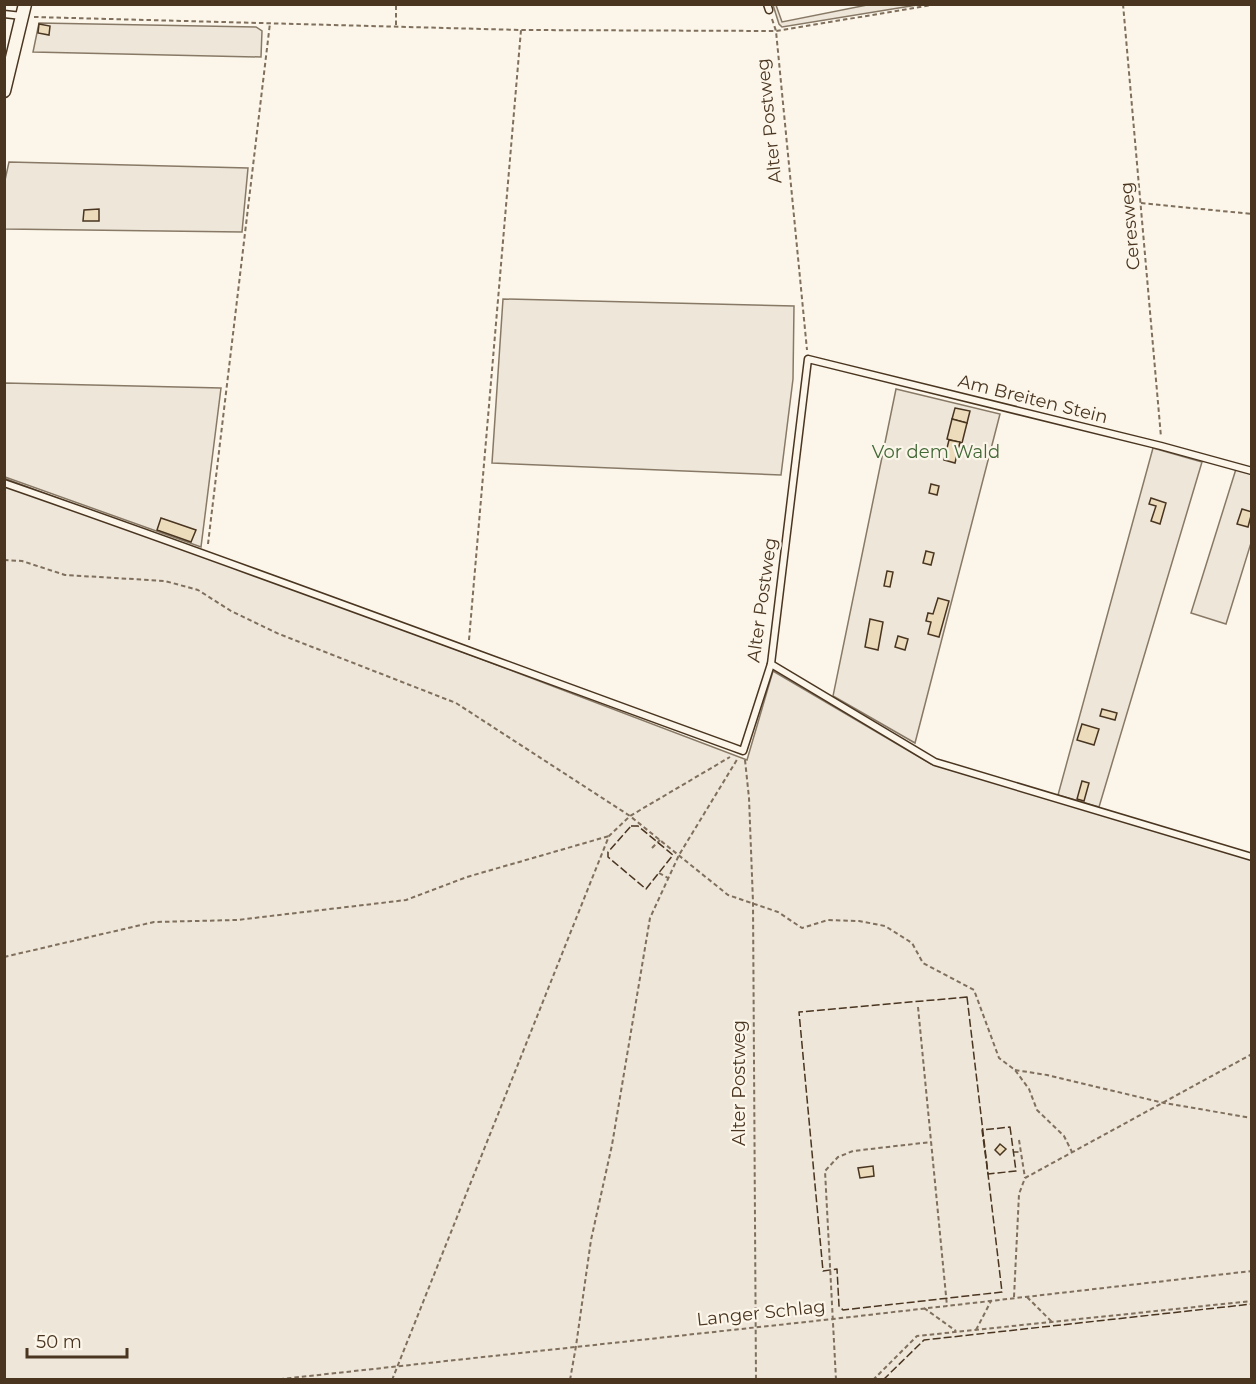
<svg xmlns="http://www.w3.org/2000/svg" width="1256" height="1384" font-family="Montserrat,sans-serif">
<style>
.green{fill:#ede6d9;stroke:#887966;stroke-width:1.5}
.building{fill:#ecdcbc;stroke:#4a3520;stroke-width:1.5}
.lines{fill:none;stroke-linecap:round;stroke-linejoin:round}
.service-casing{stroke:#4a3520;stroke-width:9}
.minor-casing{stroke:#4a3520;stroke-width:15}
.path{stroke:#7f6f5c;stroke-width:2;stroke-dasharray:4.5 3;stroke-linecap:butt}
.service{stroke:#fbf6e9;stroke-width:6}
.minor{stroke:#fbf6e9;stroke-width:12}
.fence{stroke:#4a3520;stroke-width:1.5;stroke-dasharray:8 3;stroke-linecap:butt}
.labels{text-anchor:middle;stroke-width:4.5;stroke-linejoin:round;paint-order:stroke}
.street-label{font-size:18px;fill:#4a3520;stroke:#fbf6e9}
.park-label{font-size:18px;fill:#436837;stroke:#fbf6e9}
</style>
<rect width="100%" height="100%" fill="#fbf6e9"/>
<g class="green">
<polygon points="773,5 776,5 782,22 867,5 917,5 782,27 779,24"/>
<polygon points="39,23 256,27 262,31 261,57 33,52"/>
<polygon points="9,162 248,168 242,232 5,229 5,180"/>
<polygon points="503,299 794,306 793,379 781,475 492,463"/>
<polygon points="5,383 221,388 201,547 5,477"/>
<polygon points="896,389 1000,414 915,743 833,696"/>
<polygon points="1153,448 1202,462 1099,807 1058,795"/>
<polygon points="1236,469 1251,474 1251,543 1226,624 1191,613"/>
<polygon points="4,478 747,760 773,671 931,764 1251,859 1251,1379 5,1379"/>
</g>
<g class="building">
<polygon points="39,24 50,26 49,35 38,33"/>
<polygon points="99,209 99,221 83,221 84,210"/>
<polygon points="955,408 970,411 967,423 952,419"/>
<polygon points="952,419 967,423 962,443 947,439"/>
<polygon points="949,440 960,442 955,463 944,460"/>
<polygon points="931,484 939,486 937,495 929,493"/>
<polygon points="1151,498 1166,503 1160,524 1151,521 1156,506 1149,504"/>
<polygon points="1242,509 1252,512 1248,527 1237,524"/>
<polygon points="161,518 196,530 191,542 157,530"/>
<polygon points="926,551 934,553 931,565 923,563"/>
<polygon points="887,571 893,572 890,587 884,586"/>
<polygon points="938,598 949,601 939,637 928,634 931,622 926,621 928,613 933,614"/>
<polygon points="870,619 883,622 878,650 865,647"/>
<polygon points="898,636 908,639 905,650 895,647"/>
<polygon points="1102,709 1117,713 1115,720 1100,716"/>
<polygon points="1082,724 1099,729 1094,745 1077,740"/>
<polygon points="1082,781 1089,783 1084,801 1077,799"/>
<polygon points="1000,1144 1006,1149 1000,1155 995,1150"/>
<polygon points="873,1166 874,1176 860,1178 858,1168"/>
</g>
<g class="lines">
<g class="service-casing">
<g id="service">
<polyline points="767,4 769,10"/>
<polyline points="4,14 22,16"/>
<path d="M4 483C252 569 497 662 743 751L771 664 808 359 1161 446 1252 471"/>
<polyline points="771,664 935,762 1252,857"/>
</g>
</g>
<g class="minor-casing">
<polyline id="minor" points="4,91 25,4"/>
</g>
<g class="path">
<polyline points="1123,4 1161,437"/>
<polyline points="34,17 521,30 776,31 938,4"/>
<polyline points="772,19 776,31 807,350"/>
<polyline points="396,25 396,4"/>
<polyline points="1141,203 1252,214"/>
<polyline points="208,544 270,23"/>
<polyline points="4,560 22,561 65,575 165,581 198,590 231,611 279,634 456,703 630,816 728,895 778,912 802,928 828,920 859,921 885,926 912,943 923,963 974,990 999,1058 1015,1070 1029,1089 1037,1110 1064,1136 1072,1152"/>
<polyline points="469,640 521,30"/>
<polyline points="745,760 749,798 753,902 756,1380"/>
<polyline points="652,848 660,840"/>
<polyline points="659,873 668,878"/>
<polyline points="4,957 154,922 237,920 406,900 467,877 609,836"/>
<polyline points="918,1007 947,1306"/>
<polyline points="1015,1070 1047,1075 1164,1103 1252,1118"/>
<polyline points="1019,1140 1025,1178"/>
<polyline points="1014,1152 1021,1152"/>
<polyline points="1014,1297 1019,1194 1025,1178 1252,1054"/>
<polyline points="1027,1297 1052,1322"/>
<polyline points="924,1308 956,1331"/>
<polyline points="976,1330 991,1301"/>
<polyline points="272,1380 833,1319 1252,1271"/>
<polyline points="392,1380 609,836 630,816 730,757"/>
<polyline points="570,1380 576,1346 591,1240 612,1145 650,918 679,855 738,758"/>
<polyline points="836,1380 825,1171 838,1157 853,1151 931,1142"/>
<polyline points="873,1380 917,1336 1252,1301"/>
</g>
<use href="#service" class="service"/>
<use href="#minor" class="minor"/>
<g class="fence">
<polygon points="631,826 638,826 673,855 646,889 608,857 608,852"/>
<polygon points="967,997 1002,1292 843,1310 839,1306 837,1269 823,1271 799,1012"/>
<polygon points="1010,1127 1016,1171 988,1174 982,1130"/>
<polyline points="883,1380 924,1340 1252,1304"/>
</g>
</g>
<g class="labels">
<g class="street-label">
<text transform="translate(769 121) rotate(-96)" y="6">Alter Postweg</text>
<text transform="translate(1130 226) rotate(-95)" y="6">Ceresweg</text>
<text transform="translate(1033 399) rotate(14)" y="6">Am Breiten Stein</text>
<text transform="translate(762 600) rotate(-82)" y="6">Alter Postweg</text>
<text transform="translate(739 1083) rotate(-90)" y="6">Alter Postweg</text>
<text transform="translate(761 1313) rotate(-6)" y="6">Langer Schlag</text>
</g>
<g class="park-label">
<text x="936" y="458">Vor dem Wald</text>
</g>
</g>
<rect width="1256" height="1384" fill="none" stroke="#4a3520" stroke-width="12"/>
<path d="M27 1348v9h100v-9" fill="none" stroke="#4a3520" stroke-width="3"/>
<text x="36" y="1348" font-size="18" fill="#4a3520" stroke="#fbf6e9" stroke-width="4.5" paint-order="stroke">50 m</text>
</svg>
